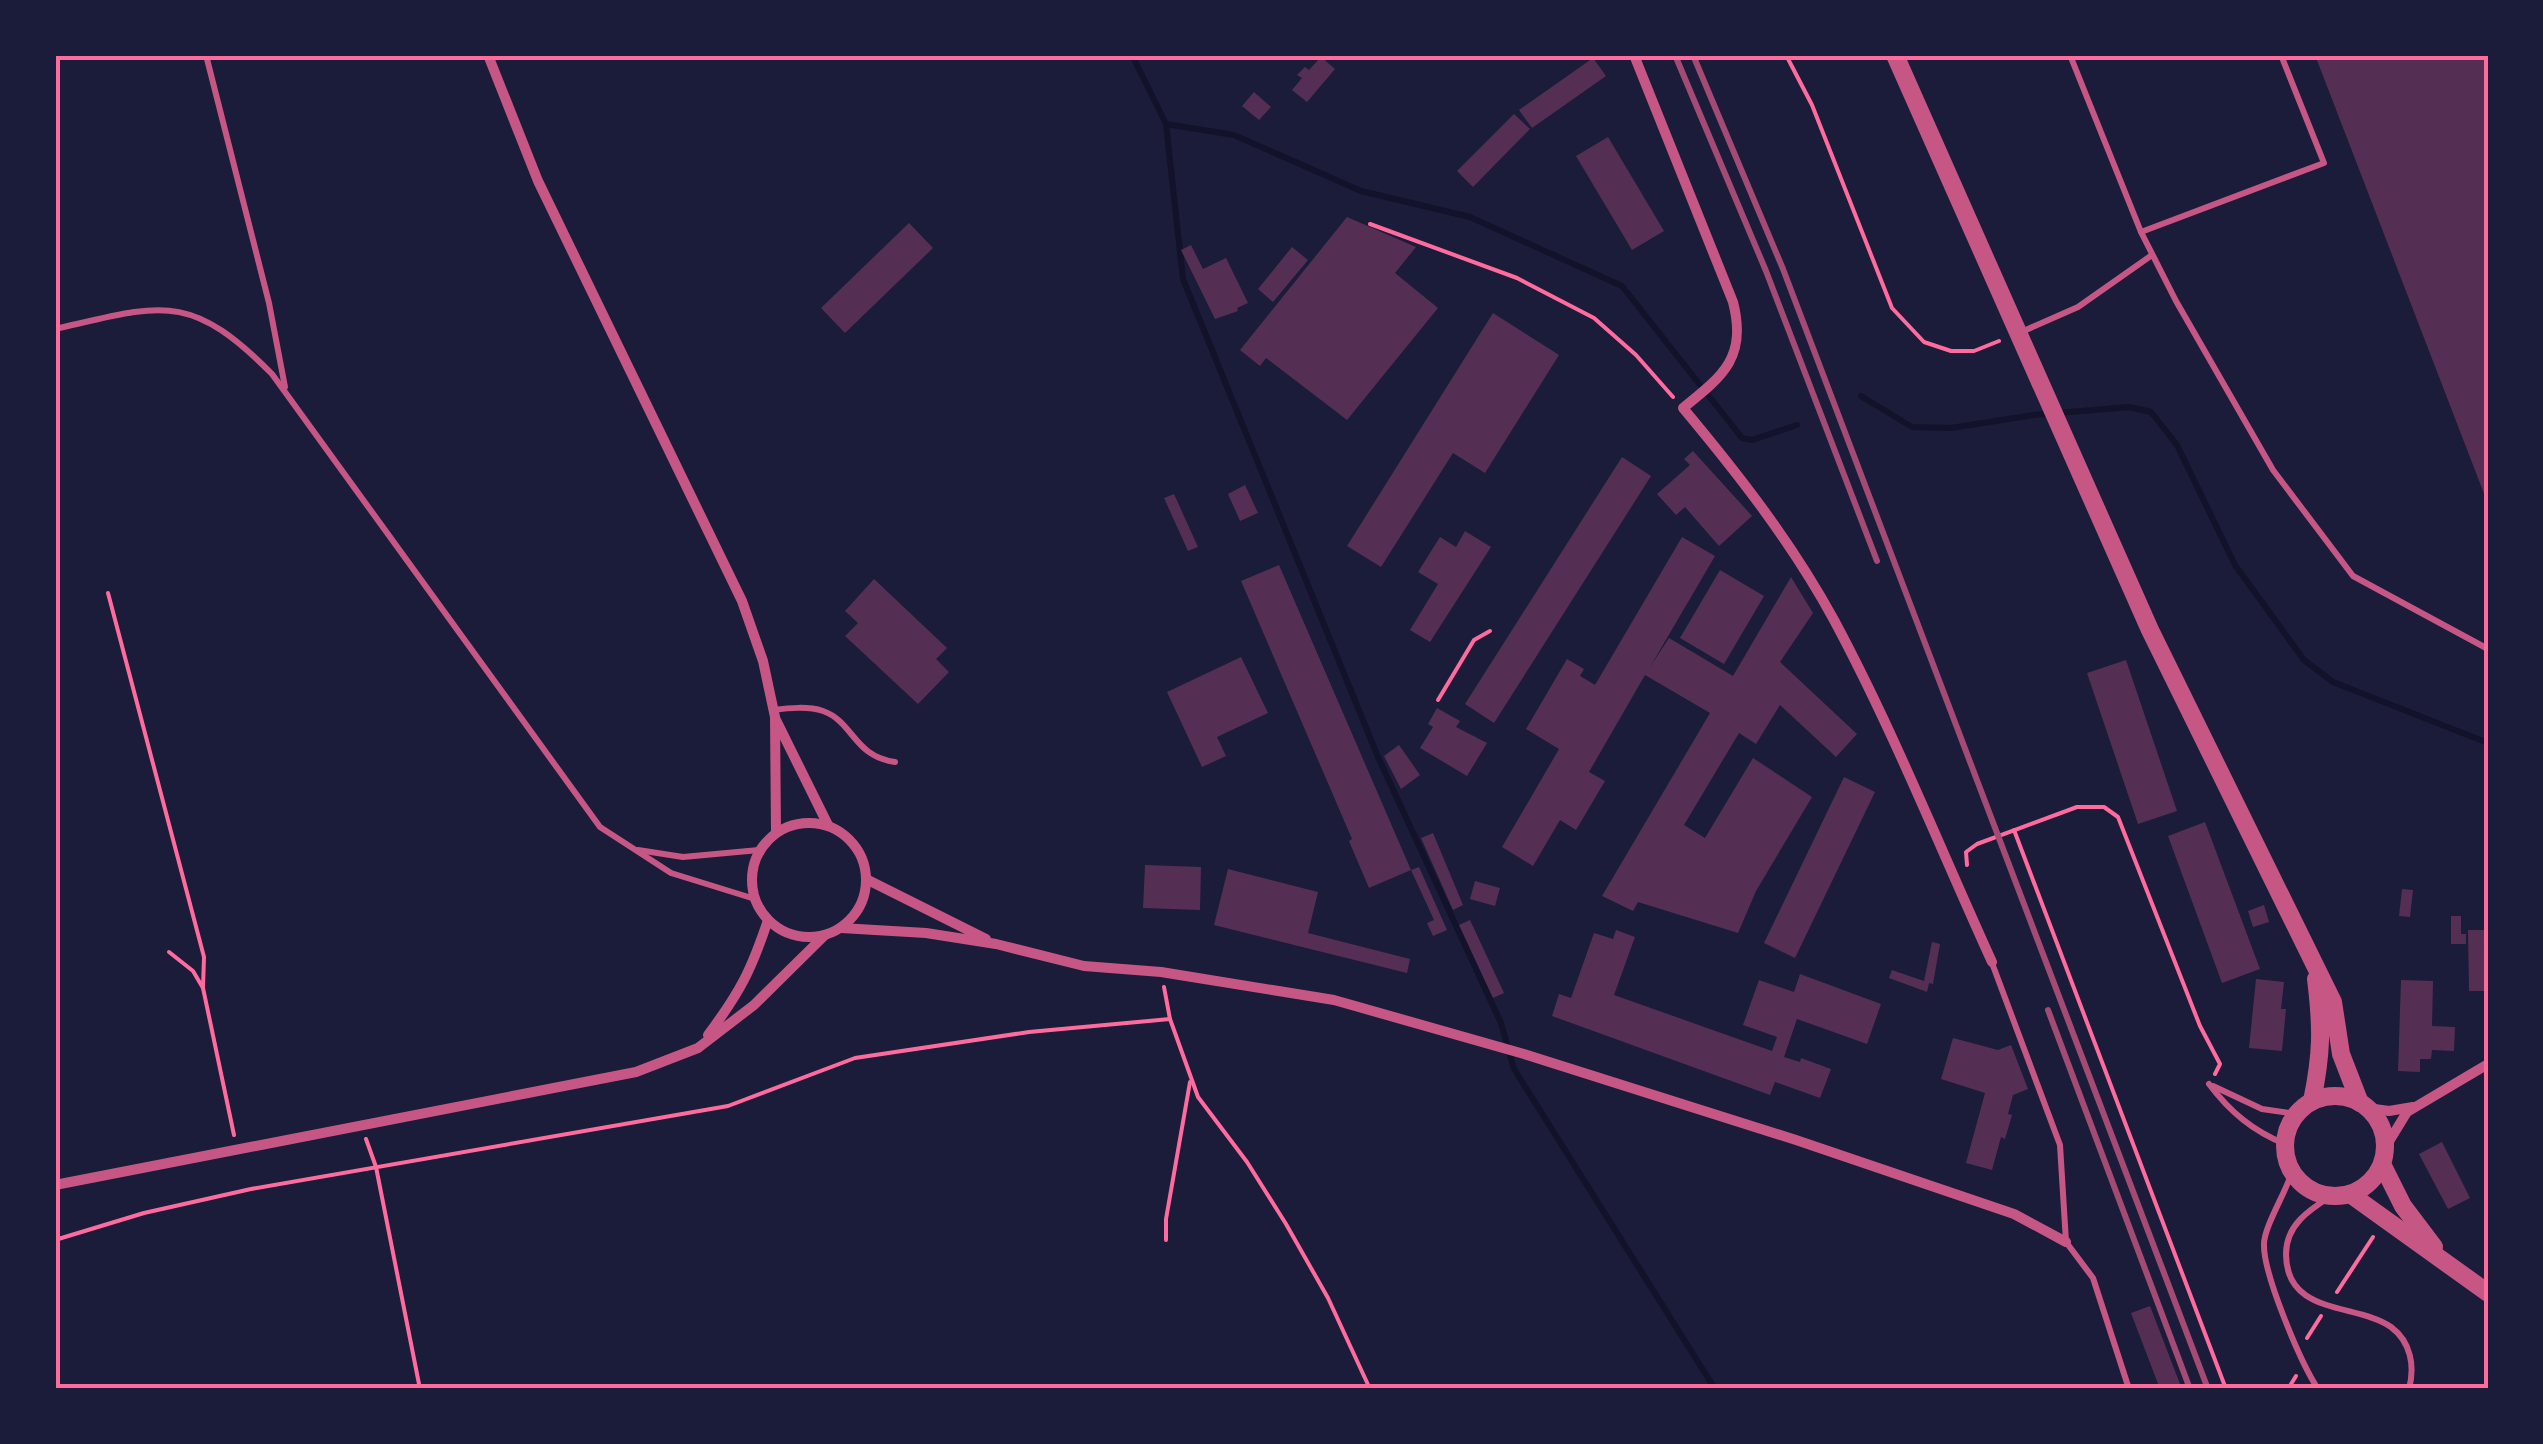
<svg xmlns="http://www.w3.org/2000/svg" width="2543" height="1444" font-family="'Archivo Narrow',sans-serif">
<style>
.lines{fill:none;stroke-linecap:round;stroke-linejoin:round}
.stream{stroke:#12122b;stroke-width:6}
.building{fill:#542f53}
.path{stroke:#ff6b9d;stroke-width:4}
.service{stroke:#c65784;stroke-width:6}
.minor{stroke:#c65784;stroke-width:10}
.tertiary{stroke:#c65784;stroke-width:18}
.rail{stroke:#a44b75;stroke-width:6}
.neatline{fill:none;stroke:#ff6b9d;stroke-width:4}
</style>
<rect width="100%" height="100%" fill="#1b1b3a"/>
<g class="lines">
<g class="stream">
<polyline points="1132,55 1166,124 1183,279 1378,757 1501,1023 1514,1069 1715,1389"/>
<polyline points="1166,124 1234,135 1361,191 1470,217 1622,286 1742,438 1752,440 1797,425"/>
<polyline points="1861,396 1912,427 1951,428 2034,415 2129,407 2151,412 2177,445 2235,565 2304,660 2333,682 2488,743"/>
</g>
</g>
<g class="building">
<polygon points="2315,55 2487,55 2488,58 2488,504"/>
<polygon points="1321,57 1335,69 1307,102 1292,90 1302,78 1297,75 1305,67 1309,70"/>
<polygon points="1593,58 1606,76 1532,128 1519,110"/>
<polygon points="1254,92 1271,107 1259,120 1242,106"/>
<polygon points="1514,114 1530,129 1473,187 1457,171"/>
<polygon points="1608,137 1664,231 1632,250 1576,156"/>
<polygon points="1347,217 1416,247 1395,273 1438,308 1347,420 1266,358 1260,366 1240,350"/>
<polygon points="909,223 933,248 845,333 821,308"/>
<polygon points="1191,245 1203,269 1226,258 1248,303 1237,308 1238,311 1215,319 1181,250"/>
<polygon points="1292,247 1308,260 1273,302 1258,289"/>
<polygon points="1493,313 1559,355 1485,473 1453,453 1381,567 1347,546"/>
<polygon points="1693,451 1752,516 1719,546 1685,507 1676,515 1657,494 1690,465 1684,459"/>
<polygon points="1622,457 1651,476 1494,723 1465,704"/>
<polygon points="1245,485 1258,513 1240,521 1228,494"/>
<polygon points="1174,494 1198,547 1188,551 1164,498"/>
<polygon points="1465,531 1491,547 1430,642 1410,630 1438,584 1418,572 1440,537 1456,547"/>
<polygon points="1682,537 1715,556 1650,667 1669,638 1733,676 1791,577 1813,613 1780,662 1857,734 1836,757 1780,705 1756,744 1739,733 1684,825 1705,838 1753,758 1812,797 1756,891 1738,933 1638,902 1633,911 1602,896 1710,713 1645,675 1589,772 1605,781 1576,830 1560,820 1533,866 1502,847 1559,749 1526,729 1567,659 1584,669 1580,676 1595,685"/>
<polygon points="1279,565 1411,870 1369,888 1349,841 1352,839 1241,581"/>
<polygon points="1720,570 1764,596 1724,664 1680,638"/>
<polygon points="874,579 947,648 936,659 949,672 918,704 845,636 858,623 845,611"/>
<polygon points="1241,657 1268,713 1217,737 1226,756 1202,767 1167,692"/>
<polygon points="2126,660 2177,811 2138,824 2087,673"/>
<polygon points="1437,708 1460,721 1456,727 1487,743 1467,776 1420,748 1433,727 1428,724"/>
<polygon points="1399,745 1420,775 1401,789 1384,756"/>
<polygon points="1844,777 1875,792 1795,958 1764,943"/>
<polygon points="2205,822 2260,969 2222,983 2168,836"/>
<polygon points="1433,833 1463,905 1453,910 1421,838"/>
<polygon points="1145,865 1201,867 1200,910 1143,908"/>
<polygon points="1419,867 1447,930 1433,936 1427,923 1434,920 1411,870"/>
<polygon points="1228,869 1318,892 1308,933 1410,959 1407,973 1214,925"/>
<polygon points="1475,881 1500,888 1495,906 1470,899"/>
<polygon points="2402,889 2413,890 2410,917 2399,916"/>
<polygon points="2264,905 2269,922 2253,927 2248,911"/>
<polygon points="2451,916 2461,916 2461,934 2466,934 2466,944 2451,944"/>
<polygon points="1470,920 1504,993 1493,998 1459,925"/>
<polygon points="1616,930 1635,937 1614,995 1772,1051 1777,1037 1743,1025 1759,980 1794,992 1800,974 1881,1004 1867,1044 1797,1019 1784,1057 1800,1062 1801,1058 1831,1069 1820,1098 1775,1082 1770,1095 1552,1016 1559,994 1571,998 1594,933 1613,939"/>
<polygon points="2468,930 2488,930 2488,991 2469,991"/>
<polygon points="1932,942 1940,944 1933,984 1929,983 1927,992 1889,978 1892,970 1924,981"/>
<polygon points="2256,979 2284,982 2281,1009 2286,1009 2282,1051 2249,1048"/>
<polygon points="2401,980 2433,981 2432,1026 2455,1027 2454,1051 2432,1050 2431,1059 2420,1059 2420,1072 2398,1071"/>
<polygon points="1953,1038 1998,1050 2011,1045 2028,1089 2013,1095 2008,1114 2012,1115 2005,1139 2001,1137 1992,1170 1966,1163 1985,1093 1941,1079"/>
<polygon points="2442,1142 2470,1198 2448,1209 2419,1154"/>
<polygon points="2150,1306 2180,1384 2167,1389 2160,1389 2131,1313"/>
</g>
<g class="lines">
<g class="path">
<polyline points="1786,55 1812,105 1892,308 1924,342 1951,351 1974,351 1999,341"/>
<polyline points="1370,224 1517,278 1594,318 1636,355 1673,397"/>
<polyline points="108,593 204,957 203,988"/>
<polyline points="1438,700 1474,640 1490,631"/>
<polyline points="2014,830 2226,1389"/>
<polyline points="1967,865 1966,852 1977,844 2077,807 2104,807 2118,817 2200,1026 2220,1064 2215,1074"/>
<polyline points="169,952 193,971 203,988 234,1135"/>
<polyline points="1164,987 1170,1019 1198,1097 1247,1162 1286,1224 1328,1298 1370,1389"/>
<polyline points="366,1139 376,1167 420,1389"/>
<polyline points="55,1240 144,1213 251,1189 728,1106 855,1058 1029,1032 1170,1019"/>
<polyline points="1166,1240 1166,1219 1190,1082"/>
<polyline points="2337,1292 2373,1237"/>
<polyline points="2307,1338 2321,1316"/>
<polyline points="2288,1389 2296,1376"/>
</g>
<g class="service">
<polyline points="206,55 269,303 285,387"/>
<polyline points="2070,55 2141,232 2176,301 2273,470 2353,576 2488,649"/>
<polyline points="2141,232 2324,163 2281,55"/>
<path d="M55 329C161 305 189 290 272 374L600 827 671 873 755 899"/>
<polyline points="2019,333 2078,307 2152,255"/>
<path d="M773 710C789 708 808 706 823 711 854 722 853 756 895 762"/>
<polyline points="638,850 683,857 759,850"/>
<polyline points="1992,963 2060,1145 2066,1242 2093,1278 2129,1389"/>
<path d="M2209 1084C2230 1112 2253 1131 2285 1144"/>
<polyline points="2213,1086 2262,1109 2296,1114"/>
<path d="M2292 1172C2286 1192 2264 1227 2264 1244 2263 1274 2301 1363 2318 1389"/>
<path d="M2331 1196C2309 1210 2286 1225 2286 1254 2286 1316 2357 1303 2391 1327 2411 1342 2415 1366 2409 1389"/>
</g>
<g class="minor">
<polyline points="488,55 538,181 742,601 763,661 775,717 776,832"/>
<path d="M1634 55 1733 302C1747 357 1724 375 1683 408 1739 475 1792 543 1834 620 1893 730 1940 848 1992 962"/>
<polyline points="775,718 828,825"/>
<circle cx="809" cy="880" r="57"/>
<polyline points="866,879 986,939"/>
<polyline points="841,928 926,933 996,944 1084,966 1161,972 1334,1000 1524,1054 1796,1140 2014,1214 2066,1242"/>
<path d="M708 1035C740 992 751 971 768 920"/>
<polyline points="2367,1108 2389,1111 2413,1107"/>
<polyline points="2385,1148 2407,1112 2488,1064"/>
<polyline points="55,1185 636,1072 698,1048 754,1005 825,935"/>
</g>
<g class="tertiary">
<polyline points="1895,55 2150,630 2333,1002 2341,1054 2360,1103"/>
<circle cx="2335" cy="1146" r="50"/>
<path d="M2312 1101C2322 1053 2322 1028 2316 979"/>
<polyline points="2382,1164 2403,1206 2434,1247"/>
<polyline points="2350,1194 2488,1293"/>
</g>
<g class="rail">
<polyline points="1675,55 1766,271 1877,561"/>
<polyline points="1693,55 1783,269 2208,1389"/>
<polyline points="2048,1010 2190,1389"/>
</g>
</g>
<rect width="2543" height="1444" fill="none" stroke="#1b1b3a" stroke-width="115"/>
<rect x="58" y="58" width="2428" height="1328" class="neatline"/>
</svg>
